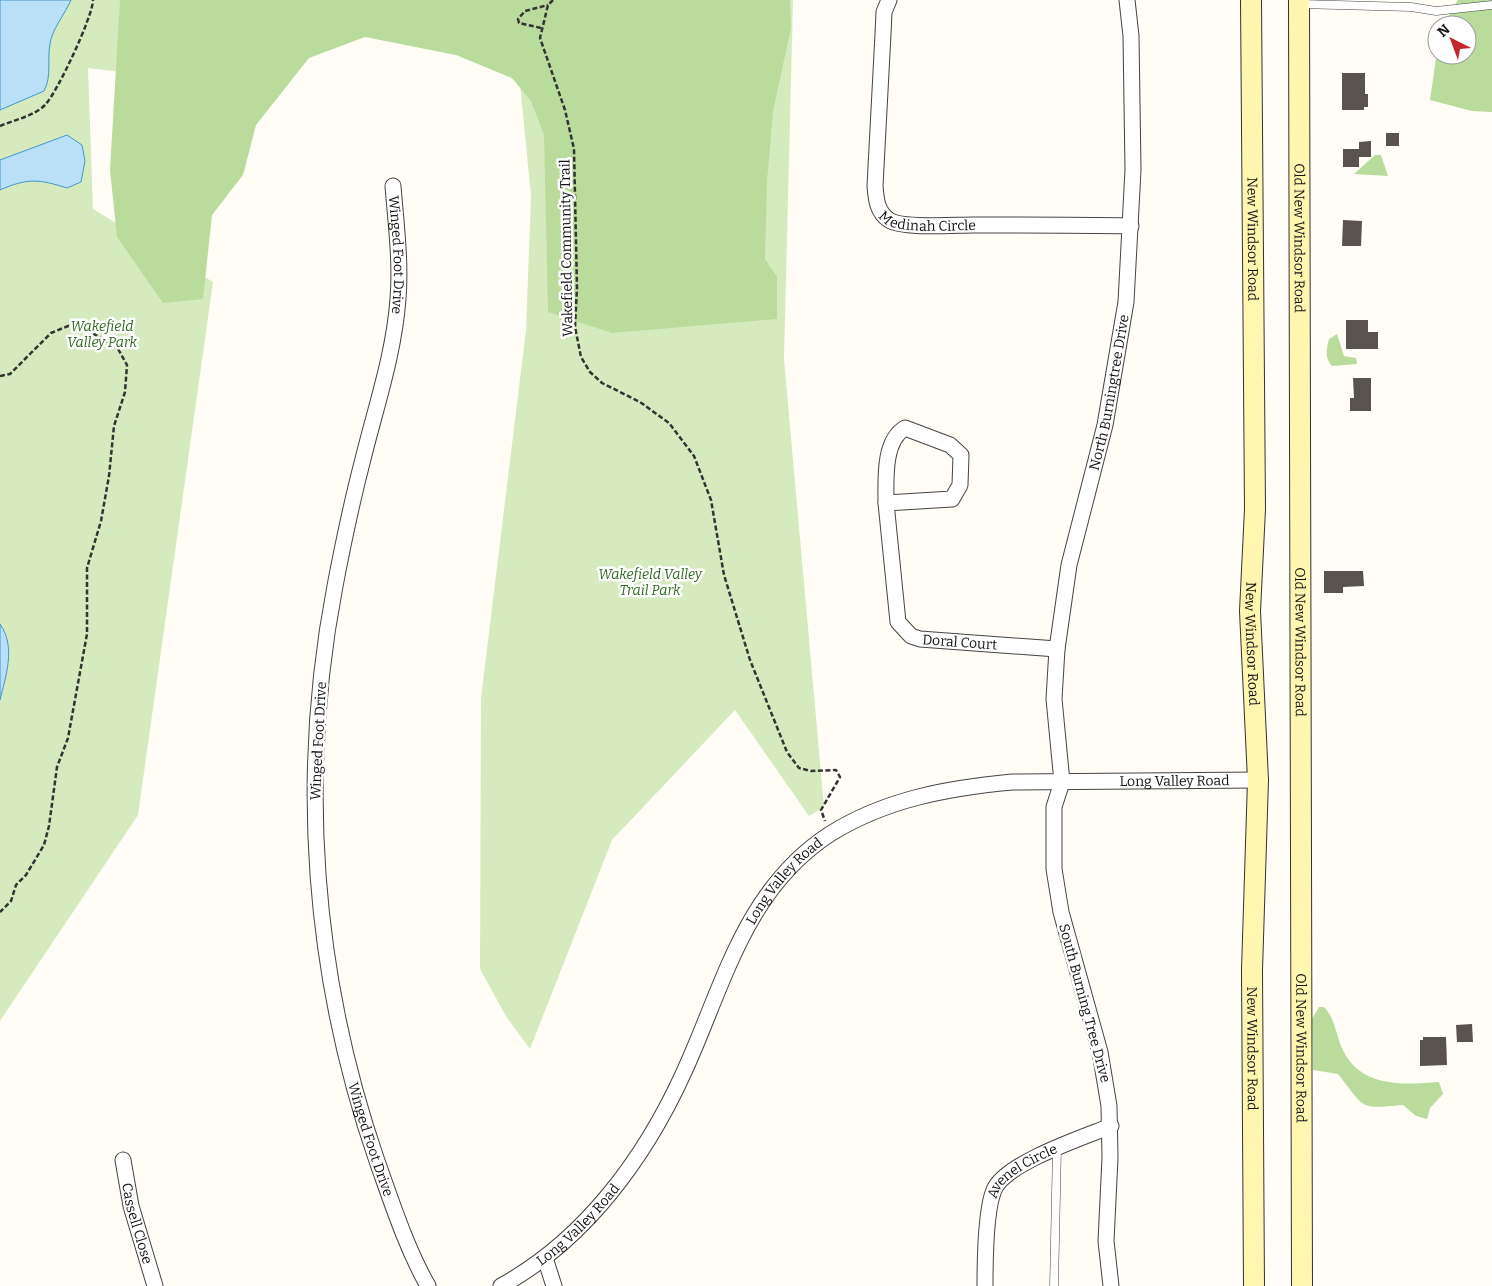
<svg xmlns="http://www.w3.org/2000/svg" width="1492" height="1286" font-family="Bitter,serif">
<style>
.green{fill:#d5ebbd}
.forest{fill:#b9dc9c}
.water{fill:#b9e0f7;stroke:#3f96cf}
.building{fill:#5a524d}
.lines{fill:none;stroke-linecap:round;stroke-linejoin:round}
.lane-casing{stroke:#444;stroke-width:9}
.street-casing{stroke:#444;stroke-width:17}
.secondary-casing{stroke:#333;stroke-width:22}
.path{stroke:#333;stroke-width:2.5;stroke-dasharray:5 2.5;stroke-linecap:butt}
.lane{stroke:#fff;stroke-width:8}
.street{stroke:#fff;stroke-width:15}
.secondary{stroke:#fff6b0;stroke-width:20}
.labels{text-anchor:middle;stroke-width:5;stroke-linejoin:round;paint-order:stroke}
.street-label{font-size:14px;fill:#111;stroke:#fff}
.park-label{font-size:14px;font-style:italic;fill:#2f6b1f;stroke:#fff}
</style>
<rect width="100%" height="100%" fill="#fffdf5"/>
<polygon class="green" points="0,0 793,0 784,359 824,807 809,816 735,710 612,840 530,1049 507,1018 480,969 481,698 526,330 531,196 520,84 421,13 228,85 88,68 93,209 213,282 138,815 0,1021"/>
<g class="forest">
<polygon points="120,0 790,0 791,28 773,111 767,181 765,259 777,277 777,319 612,333 548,312 544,135 531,101 512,78 456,55 365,37 309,58 256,125 243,175 212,215 203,299 163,303 117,237 110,170"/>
<polygon points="1458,0 1492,0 1492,112 1472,111 1430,100 1437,51 1437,55 1467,55 1467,25 1443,25"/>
<polygon points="1375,155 1381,155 1388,176 1354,174"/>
<path d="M1337 334 1344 356 1356 358 1357 364 1332 366C1325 359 1326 349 1329 339Z"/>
<path d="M1319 1007H1324C1334 1017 1336 1033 1341 1046 1358 1088 1402 1085 1439 1082L1443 1094 1430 1108 1427 1119 1416 1116 1403 1105C1358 1109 1366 1109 1338 1074L1313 1070 1312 1019Z"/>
</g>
<g class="water">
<path d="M0 0H71C65 14 52 29 50 44 47 60 52 76 44 91L0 110Z"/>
<path d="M67 135 82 145 85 161 81 182 67 188C39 179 27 178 0 190V160Z"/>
<path d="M0 624C16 647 6 675 0 700Z"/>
</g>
<g class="building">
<polygon points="1342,73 1365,73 1365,94 1368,94 1368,107 1364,107 1364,110 1342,110"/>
<rect x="1386" y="133" width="13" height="13"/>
<polygon points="1371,141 1371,157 1359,157 1359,167 1343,167 1343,149 1359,149 1359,142"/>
<polygon points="1343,220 1362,221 1361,246 1342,246"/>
<polygon points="1346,320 1368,320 1368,332 1378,332 1378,349 1346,349"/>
<polygon points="1353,378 1371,378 1371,411 1350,411 1350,398 1354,398"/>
<polygon points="1324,571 1363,571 1364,586 1343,587 1343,593 1324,593"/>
<polygon points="1472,1024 1473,1042 1457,1042 1456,1025"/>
<polygon points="1423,1037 1446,1037 1447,1065 1420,1066 1420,1040 1423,1040"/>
</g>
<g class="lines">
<g class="lane-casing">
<g id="lane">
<polyline points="1300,4 1411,7 1436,11 1492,5"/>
<polyline points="1054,1286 1057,1148"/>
</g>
</g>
<g class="street-casing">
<g id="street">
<path id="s1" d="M889 0 884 12 883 34 875 186C876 199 877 212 889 220 903 229 955 225 973 225 1026 225 1078 225 1131 226"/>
<path id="s2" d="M393 186C396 224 401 262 398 299 394 354 376 406 363 459 352 501 343 544 335 586 298 778 313 976 377 1161 392 1203 406 1247 428 1286"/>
<path d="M905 428 950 445 961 455 960 485 952 499 886 503C886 480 883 441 905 428Z"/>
<path id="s3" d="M886 503 898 622 911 636 920 639 1057 649"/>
<path id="s4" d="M123 1160 131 1206 155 1286"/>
<polyline points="545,1258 554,1286"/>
<path id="s5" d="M501 1286C585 1240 645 1158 684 1072 724 985 744 890 830 834 886 799 948 788 1012 782L1258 780"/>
<path id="s6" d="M985 1286C985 1263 985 1211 994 1190 1005 1163 1084 1137 1111 1126"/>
<path id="s7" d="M1111 1286 1106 1241 1110 1158 1109 1106 1100 1052 1061 912 1054 869V807L1062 782 1054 699 1057 649 1069 565 1105 425 1126 302 1133 170 1131 36 1127 0"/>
</g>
</g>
<g class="secondary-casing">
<g id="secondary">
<path id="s8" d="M1251 0 1255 509 1250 611 1258 780 1252 970 1254 1286"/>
<path id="s9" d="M1299 0 1302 1286"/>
</g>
</g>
<g class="path">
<polyline points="553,0 548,5 540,38 565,110 574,149 577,288 575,327 581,357 590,372 602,383 640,402 669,423 694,456 711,500 724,575 750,660 787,752 799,768 811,771 836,770 840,777 821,810 825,821"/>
<polyline points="541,28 519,23 518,19 525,11 548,5"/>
<path d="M0 126C14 120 34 116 45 105 57 93 93 16 93 0"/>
<polyline points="0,376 10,374 51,333 68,326 92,333 117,347 127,365 125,392 114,426 109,476 101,521 87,568 87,634 68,738 57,767 49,826 44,845 26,875 16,885 11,901 0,912"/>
</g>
<use href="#lane" class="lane"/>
<use href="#street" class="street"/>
<use href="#secondary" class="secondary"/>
</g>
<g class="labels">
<g class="street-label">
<text dy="5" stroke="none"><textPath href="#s1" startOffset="264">Medinah Circle</textPath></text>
<text dy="5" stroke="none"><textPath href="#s8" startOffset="239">New Windsor Road</textPath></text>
<text dy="5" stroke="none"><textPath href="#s9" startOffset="238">Old New Windsor Road</textPath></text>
<text transform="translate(566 248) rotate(-91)" y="5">Wakefield Community Trail</text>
<text dy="5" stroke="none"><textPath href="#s2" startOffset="69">Winged Foot Drive</textPath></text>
<text dy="5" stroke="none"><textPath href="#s7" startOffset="908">North Burningtree Drive</textPath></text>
<text dy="5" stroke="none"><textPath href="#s3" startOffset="188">Doral Court</textPath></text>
<text dy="5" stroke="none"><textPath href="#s8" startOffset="644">New Windsor Road</textPath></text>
<text dy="5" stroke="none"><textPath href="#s9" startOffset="642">Old New Windsor Road</textPath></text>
<text transform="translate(318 741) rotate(-87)" y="5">Winged Foot Drive</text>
<text dy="5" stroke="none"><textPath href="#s5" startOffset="924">Long Valley Road</textPath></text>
<text dy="5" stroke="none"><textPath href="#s5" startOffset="504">Long Valley Road</textPath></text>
<text transform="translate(1085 1003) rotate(75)" y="5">South Burning Tree Drive</text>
<text dy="5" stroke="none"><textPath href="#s8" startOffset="1049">New Windsor Road</textPath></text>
<text dy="5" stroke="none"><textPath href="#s9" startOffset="1048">Old New Windsor Road</textPath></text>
<text dy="5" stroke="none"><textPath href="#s2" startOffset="968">Winged Foot Drive</textPath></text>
<text dy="5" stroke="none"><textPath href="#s6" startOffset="131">Avenel Circle</textPath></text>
<text dy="5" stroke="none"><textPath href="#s4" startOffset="65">Cassell Close</textPath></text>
<text dy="5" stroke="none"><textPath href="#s5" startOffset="99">Long Valley Road</textPath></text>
</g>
<g class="park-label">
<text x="102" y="331">Wakefield<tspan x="102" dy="16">Valley Park</tspan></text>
<text x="650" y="579">Wakefield Valley<tspan x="650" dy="16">Trail Park</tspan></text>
</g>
</g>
<g transform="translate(1452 40) rotate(318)"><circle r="24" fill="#ffffff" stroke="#a0a0a0"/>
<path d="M0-4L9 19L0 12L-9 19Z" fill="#c4262e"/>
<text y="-8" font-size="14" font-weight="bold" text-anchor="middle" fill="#111111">N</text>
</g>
</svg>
